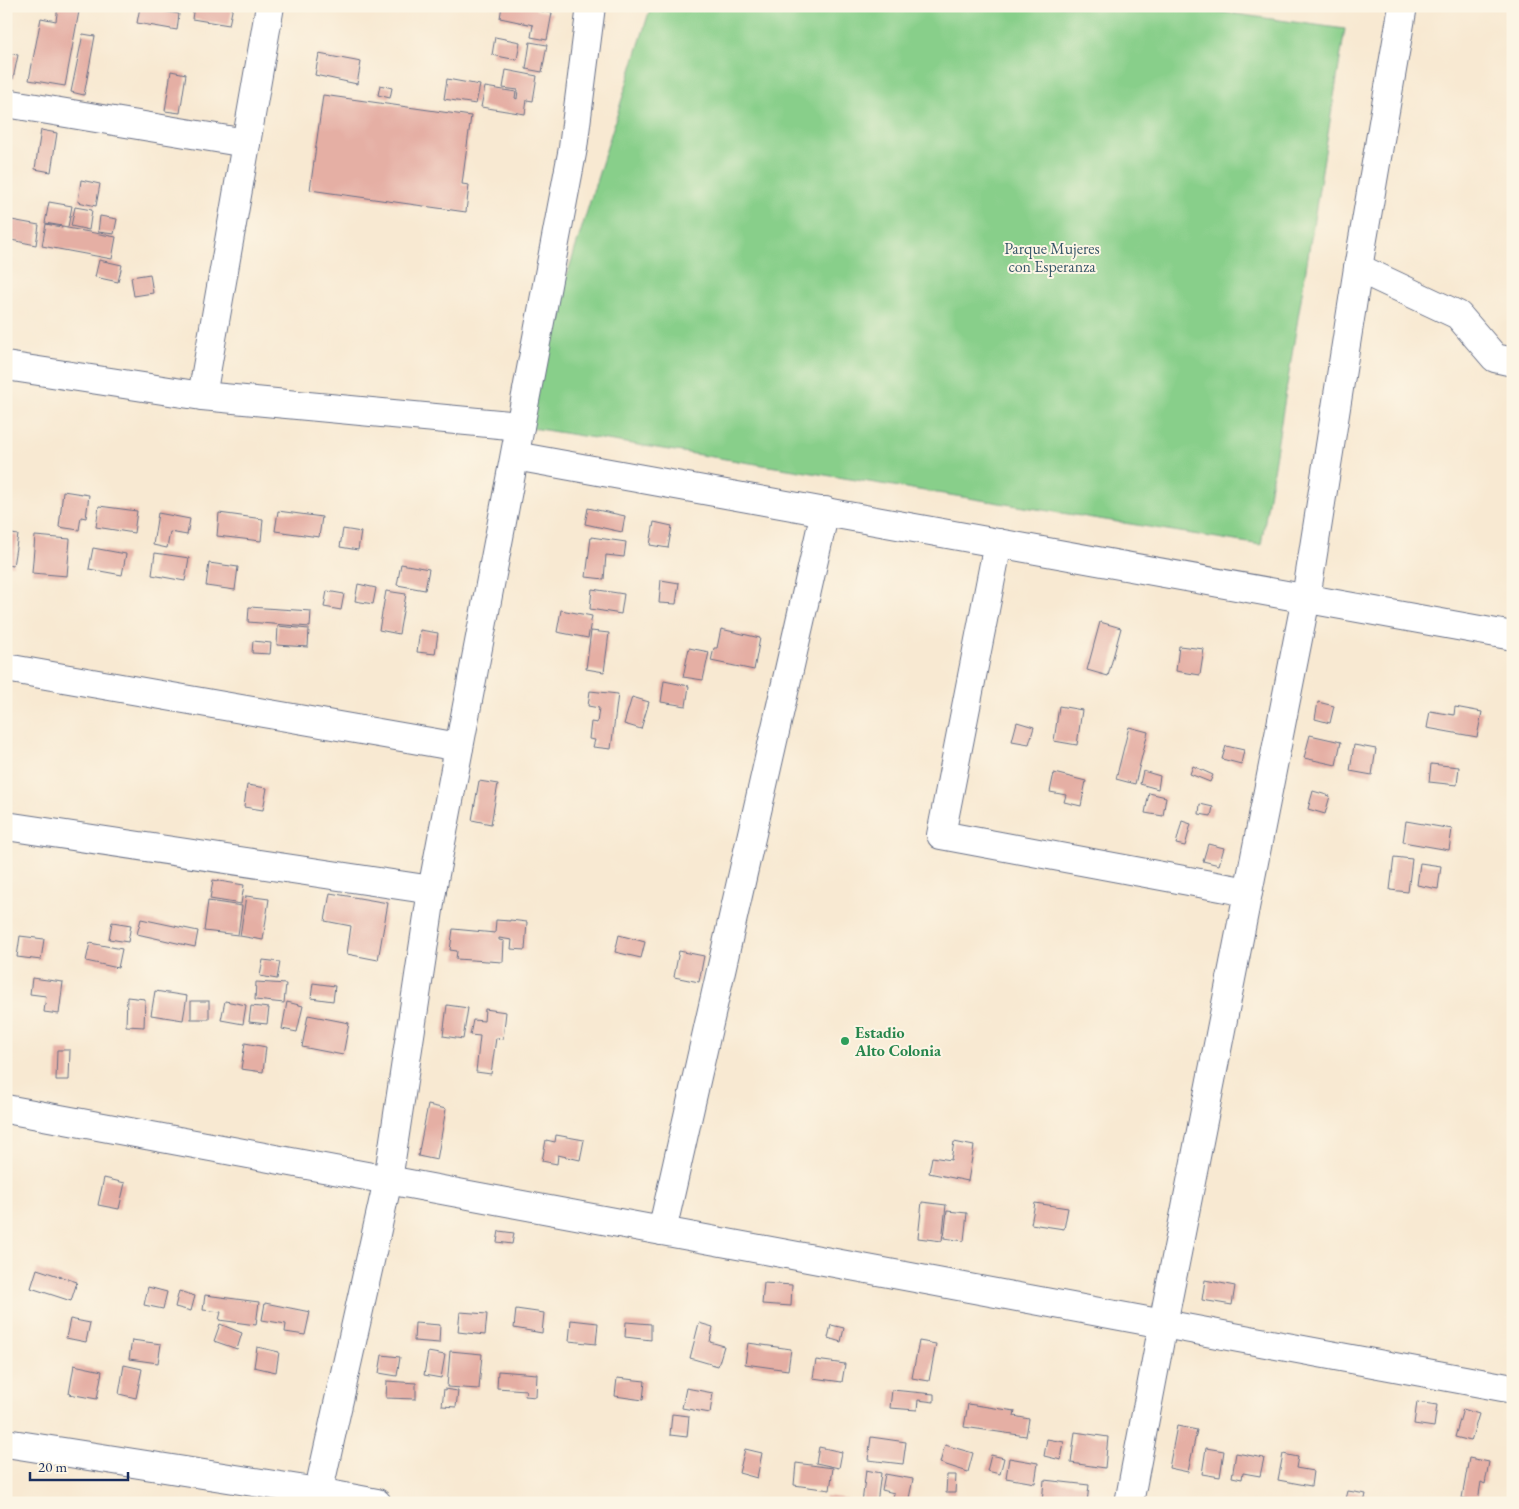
<svg xmlns="http://www.w3.org/2000/svg" width="1519" height="1509" font-family="'EB Garamond',serif">
<style>
.green{fill:#88cf8a;stroke:#527f74}
.building{fill:#e5afa4}
.lines{fill:none;stroke-linecap:round;stroke-linejoin:round}
.minor-casing{stroke:#687087;stroke-width:30}
.minor{stroke:#fff;stroke-width:28}
.leisure-dot{fill:#2e9e5b;stroke:#fcf5e5;stroke-width:2}
.labels{text-anchor:middle;stroke-width:4;stroke-linejoin:round;paint-order:stroke}
.park-label{font-size:16px;fill:#365769;stroke:#fcf5e5}
.leisure-label{font-size:16px;font-weight:bold;fill:#27864d;stroke:#fcf5e5;text-anchor:start}
</style>
<rect width="100%" height="100%" fill="#fcf5e5"/>
<filter id="ink" filterUnits="userSpaceOnUse"><feTurbulence type="fractalNoise" baseFrequency=".02" numOctaves="2"/><feDisplacementMap in="SourceGraphic" scale="10" xChannelSelector="R" yChannelSelector="G"/><feConvolveMatrix kernelMatrix="1 2 1 2 8 2 1 2 1" color-interpolation-filters="sRGB"/></filter>
<filter id="wash" filterUnits="userSpaceOnUse"><feTurbulence type="fractalNoise" baseFrequency=".0096" numOctaves="4" result="noise"/><feDisplacementMap in="SourceGraphic" scale="20" xChannelSelector="R" yChannelSelector="G"/><feGaussianBlur stdDeviation="1.12" result="paint"/><feColorMatrix in="noise" values="0 0 0 0 0 0 0 0 0 0 0 0 0 0 0 0 0 1.4 0 .05"/><feComposite in="paint" operator="in"/></filter>
<g filter="url(#wash)">
<rect width="100%" height="100%" fill="#f8e9d2"/>
<polygon class="green" points="651,6 1177,6 1345,29 1261,545 520,426"/>
<g id="blocks">
<g class="building">
<polygon points="58,6 80,6 65,86 29,80 41,18 56,21"/>
<polygon points="194,6 233,6 229,25 192,19"/>
<polygon points="502,6 528,6 536,8 536,10 552,13 547,40 531,37 533,25 500,18"/>
<polygon points="140,7 179,14 177,30 137,23"/>
<polygon points="83,34 95,36 84,95 71,92"/>
<polygon points="495,37 520,42 517,60 492,55"/>
<polygon points="530,42 547,45 542,72 526,69"/>
<polygon points="6,53 18,55 13,79 6,78"/>
<polygon points="319,54 361,62 357,84 315,75"/>
<polygon points="506,70 537,76 533,101 527,100 525,114 481,107 485,87 516,92 515,98 517,99 518,90 503,88"/>
<polygon points="171,71 186,74 180,113 165,111"/>
<polygon points="447,79 480,85 476,104 444,99"/>
<polygon points="380,85 392,88 390,98 378,95"/>
<polygon points="323,95 471,116 462,184 469,185 466,212 310,190"/>
<polygon points="41,130 57,133 51,172 35,169"/>
<polygon points="81,180 100,184 96,206 78,202"/>
<polygon points="49,202 72,206 68,227 45,223"/>
<polygon points="75,207 92,210 89,230 71,226"/>
<polygon points="100,216 117,219 114,234 98,232"/>
<polygon points="6,219 39,225 36,245 6,239"/>
<polygon points="46,224 116,237 112,259 42,246"/>
<polygon points="99,260 122,265 118,282 95,277"/>
<polygon points="150,274 153,293 134,296 131,277"/>
<polygon points="63,491 89,495 86,518 81,517 79,530 59,527"/>
<polygon points="99,506 137,511 134,533 96,527"/>
<polygon points="588,508 625,516 622,532 585,524"/>
<polygon points="278,511 322,517 319,537 275,531"/>
<polygon points="158,513 190,519 187,535 170,532 167,548 153,545"/>
<polygon points="219,513 263,519 261,541 217,536"/>
<polygon points="654,522 672,526 668,548 650,545"/>
<polygon points="343,529 361,532 358,550 340,547"/>
<polygon points="6,533 18,535 13,566 6,565"/>
<polygon points="35,536 70,539 67,576 32,573"/>
<polygon points="591,537 626,542 624,557 606,555 604,579 586,577"/>
<polygon points="93,548 126,554 122,575 89,569"/>
<polygon points="155,553 189,558 185,581 152,575"/>
<polygon points="209,563 238,567 235,590 206,586"/>
<polygon points="401,564 429,569 425,590 397,585"/>
<polygon points="661,580 679,583 676,604 659,603"/>
<polygon points="358,584 376,588 373,604 355,601"/>
<polygon points="592,589 624,594 621,614 590,609"/>
<polygon points="327,591 344,594 341,610 324,607"/>
<polygon points="386,591 406,594 399,634 379,630"/>
<polygon points="249,607 311,611 310,627 248,622"/>
<polygon points="561,610 592,616 588,638 557,632"/>
<polygon points="1100,622 1121,628 1108,676 1087,670"/>
<polygon points="278,626 309,629 308,647 277,645"/>
<polygon points="721,629 760,638 754,670 711,661 714,648 717,648"/>
<polygon points="420,630 438,633 435,654 417,652"/>
<polygon points="591,631 609,633 604,672 586,669"/>
<polygon points="253,641 271,643 270,654 252,653"/>
<polygon points="1179,646 1204,649 1200,675 1176,671"/>
<polygon points="689,648 709,652 703,680 683,677"/>
<polygon points="664,681 689,686 686,706 661,702"/>
<polygon points="590,691 618,694 611,749 593,747 595,740 589,739 591,722 597,723 599,708 588,706"/>
<polygon points="632,697 649,702 641,729 624,724"/>
<polygon points="1318,702 1334,706 1330,723 1315,719"/>
<polygon points="1059,706 1082,710 1077,745 1054,741"/>
<polygon points="1455,707 1482,712 1477,737 1427,728 1430,711 1454,715"/>
<polygon points="1017,722 1034,727 1029,744 1012,741"/>
<polygon points="1129,727 1148,732 1135,784 1116,779"/>
<polygon points="1310,735 1341,742 1336,765 1304,758"/>
<polygon points="1354,745 1376,749 1372,775 1350,771"/>
<polygon points="1226,746 1244,750 1241,764 1222,759"/>
<polygon points="1431,764 1459,767 1457,785 1429,782"/>
<polygon points="1193,766 1213,775 1210,782 1190,774"/>
<polygon points="1143,771 1160,776 1158,789 1140,784"/>
<polygon points="1054,773 1086,781 1081,806 1064,802 1066,795 1050,792"/>
<polygon points="479,781 498,784 491,824 472,820"/>
<polygon points="247,785 267,788 263,810 244,807"/>
<polygon points="1313,791 1330,796 1325,814 1308,809"/>
<polygon points="1149,793 1166,797 1163,816 1145,813"/>
<polygon points="1200,804 1213,807 1211,816 1199,814"/>
<polygon points="1182,821 1191,824 1185,846 1176,844"/>
<polygon points="1406,821 1452,829 1449,850 1403,842"/>
<polygon points="1208,844 1224,848 1219,865 1203,861"/>
<polygon points="1394,857 1412,859 1408,892 1390,890"/>
<polygon points="1420,863 1441,866 1438,889 1417,885"/>
<polygon points="213,880 244,885 241,904 210,899"/>
<polygon points="330,893 388,903 378,960 347,954 351,926 325,921"/>
<polygon points="246,896 269,899 263,940 240,936"/>
<polygon points="208,901 242,906 238,935 204,931"/>
<polygon points="141,919 198,931 195,947 137,934"/>
<polygon points="496,920 510,921 510,920 527,922 525,950 511,949 512,940 499,938 499,940 504,941 503,962 456,959 457,951 450,950 453,929 495,933"/>
<polygon points="112,922 131,925 128,942 109,939"/>
<polygon points="619,935 645,942 641,958 615,952"/>
<polygon points="20,936 44,939 41,960 17,957"/>
<polygon points="90,943 122,949 118,968 86,961"/>
<polygon points="679,951 704,956 699,982 674,977"/>
<polygon points="263,960 280,962 277,979 260,976"/>
<polygon points="32,978 63,982 59,1014 44,1012 46,996 30,994"/>
<polygon points="256,982 286,984 284,1003 255,1000"/>
<polygon points="313,983 335,986 333,1001 311,998"/>
<polygon points="155,991 187,996 183,1020 151,1015"/>
<polygon points="127,997 145,999 144,1027 126,1026"/>
<rect x="191" y="1001" width="18" height="18"/>
<polygon points="225,1001 246,1005 243,1024 221,1020"/>
<polygon points="287,1002 303,1006 297,1032 282,1029"/>
<polygon points="447,1005 468,1008 463,1039 443,1036"/>
<polygon points="251,1006 269,1008 267,1024 249,1022"/>
<polygon points="485,1009 506,1012 503,1039 496,1038 491,1074 476,1072 480,1036 470,1035 473,1020 484,1021"/>
<polygon points="308,1015 349,1023 343,1055 302,1047"/>
<polygon points="245,1043 266,1047 263,1072 241,1069"/>
<polygon points="57,1050 70,1050 69,1080 56,1080"/>
<polygon points="428,1105 446,1109 437,1160 418,1156"/>
<polygon points="556,1135 584,1140 580,1160 558,1155 557,1164 542,1161 546,1140 555,1142"/>
<polygon points="954,1142 974,1146 968,1181 929,1173 932,1157 951,1160"/>
<polygon points="104,1178 125,1183 119,1209 98,1205"/>
<polygon points="922,1202 946,1205 942,1241 918,1238"/>
<polygon points="1035,1203 1068,1208 1064,1229 1031,1224"/>
<polygon points="947,1211 967,1213 964,1241 944,1238"/>
<polygon points="499,1231 514,1233 512,1244 497,1242"/>
<polygon points="37,1269 77,1282 71,1301 31,1288"/>
<polygon points="1205,1280 1235,1286 1232,1305 1202,1300"/>
<polygon points="764,1283 792,1285 791,1306 762,1304"/>
<polygon points="148,1287 167,1292 163,1309 144,1305"/>
<polygon points="179,1291 195,1296 191,1311 175,1307"/>
<polygon points="205,1295 259,1302 256,1325 219,1320 221,1312 203,1310"/>
<polygon points="265,1303 310,1312 305,1335 285,1332 286,1324 262,1320"/>
<polygon points="516,1309 544,1313 542,1333 514,1328"/>
<polygon points="460,1312 487,1314 485,1335 458,1332"/>
<polygon points="70,1319 90,1323 86,1342 66,1338"/>
<polygon points="571,1320 598,1323 596,1344 569,1341"/>
<polygon points="626,1322 651,1324 651,1340 625,1337"/>
<polygon points="415,1323 440,1325 439,1343 414,1341"/>
<polygon points="699,1323 713,1327 710,1342 724,1346 718,1366 690,1358"/>
<polygon points="220,1324 242,1333 237,1349 214,1341"/>
<polygon points="831,1325 844,1328 841,1342 828,1338"/>
<polygon points="132,1340 161,1344 158,1363 129,1359"/>
<polygon points="919,1341 936,1344 929,1381 912,1378"/>
<polygon points="748,1343 791,1349 788,1370 745,1364"/>
<polygon points="257,1347 279,1352 276,1372 254,1367"/>
<polygon points="450,1351 482,1354 479,1389 447,1387"/>
<polygon points="428,1352 445,1355 441,1378 424,1375"/>
<polygon points="382,1355 400,1357 397,1376 379,1373"/>
<polygon points="816,1360 845,1364 842,1382 813,1378"/>
<polygon points="74,1365 102,1371 97,1399 69,1394"/>
<polygon points="124,1365 142,1369 136,1398 119,1394"/>
<polygon points="498,1371 537,1374 536,1397 525,1396 526,1390 497,1388"/>
<polygon points="617,1378 645,1381 643,1400 615,1396"/>
<polygon points="387,1381 416,1383 416,1399 386,1398"/>
<polygon points="686,1388 713,1393 710,1413 682,1408"/>
<polygon points="444,1389 458,1391 456,1407 442,1406"/>
<polygon points="892,1390 934,1394 934,1402 918,1400 917,1410 890,1408"/>
<polygon points="1417,1402 1437,1405 1434,1427 1414,1424"/>
<polygon points="968,1404 1015,1411 1014,1416 1029,1419 1026,1436 964,1427"/>
<polygon points="1463,1409 1479,1414 1471,1441 1455,1437"/>
<polygon points="672,1414 689,1416 687,1437 670,1435"/>
<polygon points="1177,1426 1197,1430 1188,1472 1169,1468"/>
<polygon points="1075,1432 1108,1437 1105,1468 1071,1463"/>
<polygon points="871,1437 906,1442 903,1464 868,1460"/>
<polygon points="1047,1439 1064,1442 1061,1460 1044,1456"/>
<polygon points="945,1445 973,1453 968,1472 940,1463"/>
<polygon points="819,1447 842,1452 839,1468 816,1463"/>
<polygon points="1206,1448 1224,1451 1220,1477 1202,1474"/>
<polygon points="745,1449 762,1453 757,1478 739,1473"/>
<polygon points="1236,1453 1264,1458 1260,1476 1243,1473 1242,1479 1232,1477"/>
<polygon points="1283,1454 1298,1457 1296,1468 1313,1471 1311,1486 1278,1480"/>
<polygon points="991,1455 1004,1458 1000,1474 987,1471"/>
<polygon points="1009,1458 1038,1463 1035,1483 1006,1478"/>
<polygon points="1469,1458 1489,1462 1485,1484 1481,1482 1478,1501 1462,1498"/>
<polygon points="796,1463 833,1468 830,1490 794,1485"/>
<polygon points="866,1470 881,1473 877,1503 862,1503"/>
<polygon points="885,1474 913,1479 908,1503 892,1503 894,1493 882,1490"/>
<polygon points="947,1475 956,1475 955,1493 946,1493"/>
<polygon points="1044,1480 1089,1485 1087,1503 1042,1503"/>
<polygon points="1348,1491 1366,1494 1364,1503 1345,1503"/>
<polygon points="825,1496 848,1499 848,1503 824,1503"/>
</g>
</g>
</g>
<g filter="url(#ink)">
<use href="#blocks" fill-opacity="0" stroke="#687087" stroke-width="1"/>
<g class="lines">
<g class="minor-casing">
<g id="minor">
<polyline points="6,103 246,143"/>
<polyline points="1358,268 1458,315 1495,358 1513,362"/>
<polyline points="6,366 202,396 520,426"/>
<polyline points="202,396 270,6"/>
<polyline points="515,456 1513,636"/>
<polyline points="998,543 941,835 1248,892"/>
<polyline points="6,668 459,747"/>
<polyline points="6,826 432,890"/>
<polyline points="6,1109 1513,1389"/>
<polyline points="662,1231 825,511"/>
<polyline points="6,1443 318,1492 377,1503"/>
<polyline points="316,1503 388,1180 432,890 573,148 591,6"/>
<polyline points="1129,1503 1163,1324 1306,598 1358,268 1403,6"/>
</g>
</g>
<use href="#minor" class="minor"/>
</g>
</g>
<circle class="leisure-dot" cx="845" cy="1041" r="5"/>
<g class="labels">
<g class="park-label">
<text x="1052" y="254">Parque Mujeres<tspan x="1052" dy="18">con Esperanza</tspan></text>
</g>
<g class="leisure-label">
<text x="855" y="1038">Estadio<tspan x="855" dy="18">Alto Colonia</tspan></text>
</g>
</g>
<rect width="1519" height="1509" fill="none" stroke="#fcf5e5" stroke-width="25"/>
<path d="M30 1472v8h98v-8" fill="none" stroke="#1b2f5e" stroke-width="2.5"/>
<text x="38" y="1472" font-size="15" fill="#1b2f5e" stroke="#fcf5e5" stroke-width="4" paint-order="stroke">20 m</text>
</svg>
